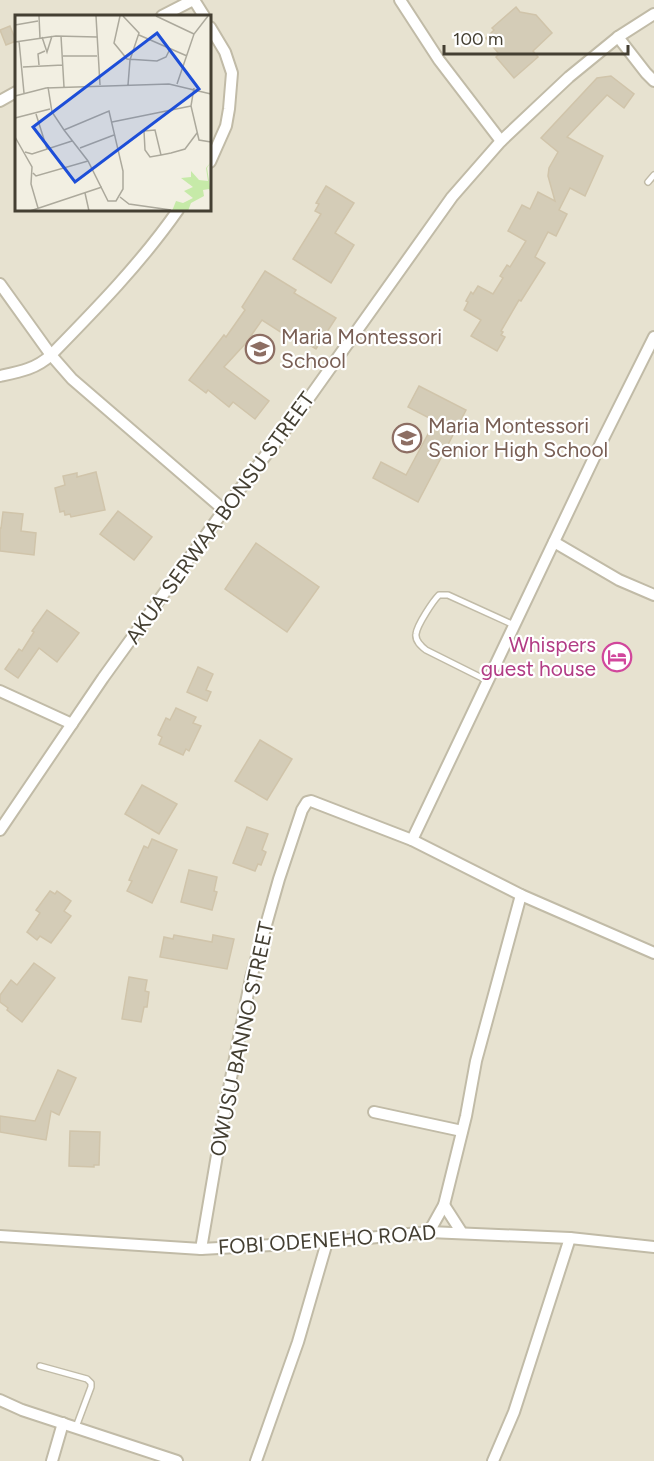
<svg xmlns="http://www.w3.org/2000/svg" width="654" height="1461" font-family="Figtree,sans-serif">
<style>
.residential{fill:#e7e2d0;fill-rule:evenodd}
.building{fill:#d4ccb7;stroke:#d0c4aa;stroke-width:1.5}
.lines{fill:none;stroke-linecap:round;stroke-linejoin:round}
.lane-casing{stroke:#c1bba7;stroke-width:8}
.street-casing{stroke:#c1bba7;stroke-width:14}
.lane{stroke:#fff;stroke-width:5}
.street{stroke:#fff;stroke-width:10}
.labels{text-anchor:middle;stroke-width:4.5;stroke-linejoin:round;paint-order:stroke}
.education-label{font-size:21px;fill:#785e54;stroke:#fff;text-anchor:start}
.street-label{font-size:21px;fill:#443f32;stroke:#fff}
.hotel-label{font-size:21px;fill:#b23c85;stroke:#fff;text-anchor:end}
.inset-road{fill:none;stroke:#aca99c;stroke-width:1.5}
.view{fill:#1d4ed8;fill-opacity:0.15;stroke:#1d4ed8;stroke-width:3}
.inset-edge{fill:none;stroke:#443f32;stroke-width:3}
</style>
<rect width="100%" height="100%" fill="#f2efe2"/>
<path class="residential" d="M0 0H654V1461H0ZM16 16H210V210H16Z"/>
<g class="building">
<polygon points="516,7 520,12 536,15 552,33 533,51 538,57 514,78 496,57 499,54 486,38 494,30 492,28"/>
<polygon points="10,26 16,41 6,45 0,30"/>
<polygon points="611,76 634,94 624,108 607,95 567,137 603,156 585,196 570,188 559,210 567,214 556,236 548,232 535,257 545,263 521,301 519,300 501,331 503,332 501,335 505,337 497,351 471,336 481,320 464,310 468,302 466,301 471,292 473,294 478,286 493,294 503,278 500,276 507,265 510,267 526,241 508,231 522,205 530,209 538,192 555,201 548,176 549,168 558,152 541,138 597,78"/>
<polygon points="326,186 354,203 335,233 354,245 331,283 293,259 321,214 315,211 319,204 316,203"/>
<polygon points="265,271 296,290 294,293 336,318 316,349 298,338 296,342 262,320 246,343 224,367 269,401 255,419 233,402 229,407 208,390 206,393 189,380 224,335 226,337 245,310 242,307"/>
<polygon points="419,386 466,410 418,502 373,478 381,462 406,475 435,421 408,407"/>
<polygon points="96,472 105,510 71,517 70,514 65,515 64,511 60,512 55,488 65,485 63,476 77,473 77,477"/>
<polygon points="118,511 152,537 134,560 100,534"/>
<polygon points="3,512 23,514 21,531 36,533 34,555 0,551 0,528 1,528"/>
<polygon points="256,543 319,587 287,632 225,589"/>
<polygon points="47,610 79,633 57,662 39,648 18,678 5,669 19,649 22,651 34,632 32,631"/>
<polygon points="198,667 213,674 206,690 211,692 207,701 187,692"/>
<polygon points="176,708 196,717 193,723 201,726 189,751 186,749 183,755 159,744 162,737 158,735 166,718 170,720"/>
<polygon points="260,740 292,759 267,800 235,781"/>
<polygon points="142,785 177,804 159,834 125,814"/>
<polygon points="247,827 268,834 262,850 266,852 261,865 258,864 255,871 233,863"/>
<polygon points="152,839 177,850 152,903 127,891 132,881 129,880 144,846 148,848"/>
<polygon points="189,870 217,877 214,891 217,892 212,910 181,902"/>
<polygon points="50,891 55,894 57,891 71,901 64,911 71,916 51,943 40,936 37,940 27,932 40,913 36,910"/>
<polygon points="174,935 212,942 213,935 234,939 227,969 160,957 164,937 173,939"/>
<polygon points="34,963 55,978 22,1022 7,1010 8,1008 0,1002 0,995 11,980 17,985"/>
<polygon points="129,977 147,980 145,991 149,992 147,1007 144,1007 141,1022 122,1019"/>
<polygon points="58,1070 76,1078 59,1115 51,1111 46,1140 0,1132 0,1116 35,1121"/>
<polygon points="70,1131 100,1132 99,1165 94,1165 94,1167 69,1166"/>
</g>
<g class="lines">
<g class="lane-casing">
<g id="lane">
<polyline points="648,182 654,175"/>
<path d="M488 681 426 650C421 646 415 641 416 634 417 625 433 601 439 595H448L514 625"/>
<polyline points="40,1366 87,1379 91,1383 91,1387 76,1427"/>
</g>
</g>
<g class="street-casing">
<g id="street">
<polyline points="194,0 204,16"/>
<polyline points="400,0 439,60 501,141"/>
<polyline points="162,16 193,0"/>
<polyline points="210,27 225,52 232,73 229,109 226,126 210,162"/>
<polyline points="618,37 646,73 654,81"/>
<polyline points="0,101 16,92"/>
<polyline points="0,284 51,355 72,379 224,510"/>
<path d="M0 376C19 372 36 369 51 355 96 309 141 263 178 210"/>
<polyline points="554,542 619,580 654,595"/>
<polyline points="0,691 72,724"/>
<polyline points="0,830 103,678 224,510 304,405 452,197 501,141 569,77 618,37 654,14"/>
<polyline points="412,840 601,443 654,337"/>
<polyline points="374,1112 462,1131"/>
<polyline points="444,1205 462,1233"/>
<polyline points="429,1232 444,1205 466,1116 476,1061 521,895"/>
<polyline points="0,1236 201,1249 327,1242 429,1232 570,1238 654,1247"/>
<polyline points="201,1249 225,1108 251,978 279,879 302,810 307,802 311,801 412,840 521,895 654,953"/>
<polyline points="0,1400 22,1410 177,1461"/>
<polyline points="52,1461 63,1423"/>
<polyline points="256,1461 298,1342 327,1242"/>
<polyline points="493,1461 514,1412 570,1238"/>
</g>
</g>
<use href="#lane" class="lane"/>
<use href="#street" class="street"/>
</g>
<defs>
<g id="school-ring" transform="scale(1.5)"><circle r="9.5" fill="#fff" stroke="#8d6e63" stroke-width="1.5"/><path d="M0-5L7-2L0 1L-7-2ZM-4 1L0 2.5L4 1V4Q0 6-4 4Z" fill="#8d6e63"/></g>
<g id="hotel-ring" transform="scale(1.5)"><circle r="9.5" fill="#fff" stroke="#d1479c" stroke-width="1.5"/><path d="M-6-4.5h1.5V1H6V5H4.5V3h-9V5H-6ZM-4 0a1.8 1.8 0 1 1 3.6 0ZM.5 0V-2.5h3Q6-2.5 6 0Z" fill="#d1479c"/></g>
</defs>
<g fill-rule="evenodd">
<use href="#school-ring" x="260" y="349"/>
<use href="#school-ring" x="407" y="438"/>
<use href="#hotel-ring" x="617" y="657"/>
</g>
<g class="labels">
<g class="education-label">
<text x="281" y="344">Maria Montessori<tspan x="281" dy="24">School</tspan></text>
<text x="428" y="433">Maria Montessori<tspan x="428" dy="24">Senior High School</tspan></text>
</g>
<g class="street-label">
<text transform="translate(220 518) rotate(-54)" y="7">AKUA SERWAA BONSU STREET</text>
<text transform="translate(242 1039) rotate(-78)" y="7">OWUSU BANNO STREET</text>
<text transform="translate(327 1240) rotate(-4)" y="7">FOBI ODENEHO ROAD</text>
</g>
<g class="hotel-label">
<text x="596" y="652">Whispers<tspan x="596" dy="24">guest house</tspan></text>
</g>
</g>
<g transform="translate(15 15)">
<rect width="196" height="196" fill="#f2efe2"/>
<path d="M196 147 192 153 196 178 194 174 188 175 189 181 176 188 173 196H157L161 186 168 188 178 183 169 176 178 172 166 163 176 162V156L184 165 193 166 191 153Z" fill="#c6eaa8"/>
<path class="inset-road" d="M24 1 25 23M81 1 85 70M105 1 99 28 112 44 142 46 151 42 155 34M108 1 124 18 115 45 113 70M141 1 179 19M0 10 23 6M124 20 172 41M46 21 49 72M27 22 32 37 37 21M4 26 9 78M0 27 41 21 82 22M48 41H82M24 50 23 39 30 36M8 52 48 50M162 69 179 19 193 1M33 72 37 97 49 115 73 146 93 186H101L108 174V156L94 96 49 115M179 73 176 91 184 125 196 127M0 81 31 73 154 69 196 79M21 99 32 134M0 103 35 94M97 107 176 91M0 122 17 152 16 169 23 193M65 133 99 120M10 137 17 139 57 126M146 140 140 115 129 116 130 135 135 142 146 140 156 138 170 134 182 118M18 158 21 161 73 146M70 178 74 196M105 182 114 189 156 195M15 196 87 172"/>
<path class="view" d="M142 18 184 74 60 167 18 112Z"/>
<rect width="196" height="196" class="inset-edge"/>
</g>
<path d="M444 45v9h184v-9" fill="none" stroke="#443f32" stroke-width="3"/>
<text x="453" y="45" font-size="18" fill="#443f32" stroke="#ffffff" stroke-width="4.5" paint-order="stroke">100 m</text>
</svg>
